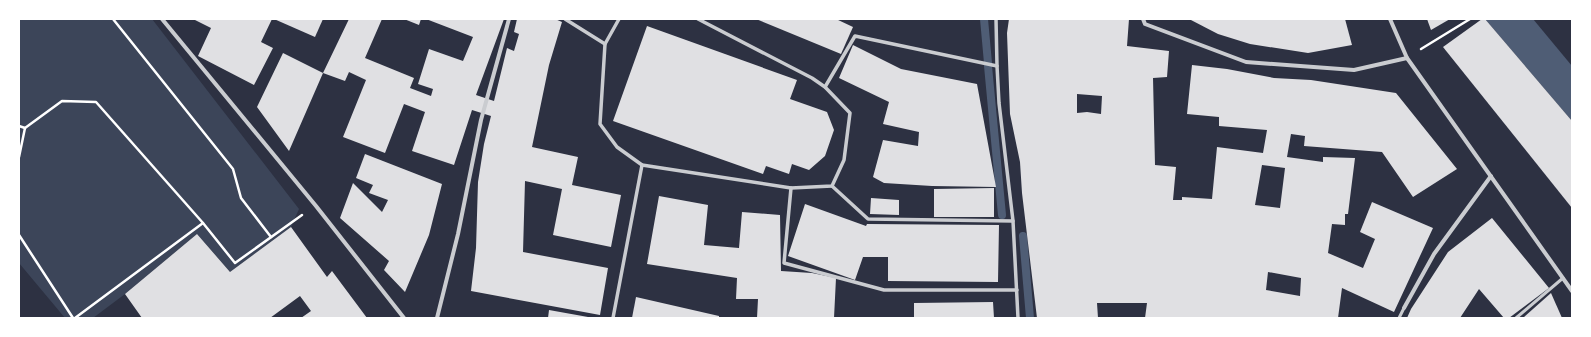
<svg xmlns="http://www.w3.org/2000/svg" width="1591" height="337" font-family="'Space Grotesk',sans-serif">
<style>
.green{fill:#3c4559}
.water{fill:#4f5d75}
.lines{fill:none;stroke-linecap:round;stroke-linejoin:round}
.stream{stroke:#4f5d75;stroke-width:8}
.building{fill:#e0e0e3;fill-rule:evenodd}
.path{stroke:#fff;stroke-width:2.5}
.service{stroke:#caccd0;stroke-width:3}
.pedestrian{stroke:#caccd0;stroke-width:3.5}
.minor{stroke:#caccd0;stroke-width:4}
</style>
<rect width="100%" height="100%" fill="#2d3142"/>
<polygon class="green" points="19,19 152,19 299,209 291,227 230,272 197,234 125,294 93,318 65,318 19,263"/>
<polygon class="water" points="1485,19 1533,19 1572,66 1572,121"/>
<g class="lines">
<g class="stream">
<polyline points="984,19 988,63"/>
<polyline points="988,66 1002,215"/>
<polyline points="1023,236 1030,318"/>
</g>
</g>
<g class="building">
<polygon points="193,19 272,19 261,42 273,48 254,85 198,56 211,28"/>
<polygon points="274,19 323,19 315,37"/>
<polygon points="349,19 382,19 365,58 414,78 410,88 431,96 433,89 418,84 429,49 463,61 473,37 426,19 504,19 476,95 494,101 507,48 514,51 519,34 514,32 517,19 555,19 562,22 549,65 532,147 578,157 572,185 621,195 611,247 553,235 562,189 525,181 523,252 608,268 600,315 471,291 476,248 478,182 484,144 491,116 472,110 454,165 412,151 425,112 404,104 385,153 343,137 366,80 349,72 345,81 323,73 289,151 257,107 283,53 323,73"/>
<polygon points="404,19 421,19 419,25"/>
<polygon points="756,19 836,19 853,27 841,54"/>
<path d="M1009 19H1129L1127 46 1169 51 1167 77 1153 78 1155 165 1176 167 1173 200H1182V197L1212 199 1217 147 1263 153 1267 130 1219 126V117L1187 114 1192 65 1227 69 1274 78 1311 80 1396 93 1457 169 1413 197 1382 152 1304 146 1305 136 1291 134 1287 157 1323 162V157L1355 158 1348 214H1345V225L1332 224 1328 253 1363 268 1375 239 1360 232 1372 202 1433 228 1394 312 1342 288 1338 318H1145L1147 303H1097L1098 318H1037L1022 193 1020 162 1010 114 1007 33ZM1077 94 1102 96 1101 114 1087 112 1077 113ZM1262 165 1285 168 1280 208 1255 205ZM1268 272 1301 278 1300 296 1266 290Z"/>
<polygon points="1189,19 1345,19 1352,45 1308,53 1250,44 1218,34"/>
<polygon points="1427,19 1450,19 1431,30"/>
<polygon points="1482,19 1485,19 1572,121 1572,208 1443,47"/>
<polygon points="647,26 797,80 790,99 827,112 834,130 825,156 809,170 792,164 789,174 766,166 763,174 613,121"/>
<polygon points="853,45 901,69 977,84 996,187 932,186 884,183 873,177 883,140 918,146 919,132 883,124 889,102 839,78"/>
<polygon points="365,154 442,184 429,235 405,292 384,270 389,261 340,218 353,183 382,212 388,200 369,193 373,185 356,178"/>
<polygon points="994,188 994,217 934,217 934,189"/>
<polygon points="659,196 708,205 704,245 739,248 742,212 780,215 781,271 812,273 836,278 834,318 757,318 758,299 736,299 737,278 647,264"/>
<polygon points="871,198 899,200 899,215 870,214"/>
<polygon points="805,204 866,226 867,224 999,225 998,282 888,281 888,257 863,257 855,280 788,256"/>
<polygon points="1492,218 1549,288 1509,318 1504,318 1479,289 1460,318 1407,318 1411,309 1448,252"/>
<polygon points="291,227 327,277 332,271 367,318 301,318 311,311 300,296 270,318 142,318 125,294 197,234 230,272"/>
<polygon points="1551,293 1562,318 1523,318"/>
<polygon points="636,297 719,316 719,318 632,318"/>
<polygon points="993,302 994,318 914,318 914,303"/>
<polygon points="549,310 588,317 588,318 548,318"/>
</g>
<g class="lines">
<g class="path">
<polyline points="113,19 233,169 241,198 271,237"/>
<polyline points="1421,49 1470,19"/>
<polyline points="19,126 25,128 62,101 96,102 203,223"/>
<polyline points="19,157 25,128"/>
<polyline points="19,235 73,318"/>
<polyline points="75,318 203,223 235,263 302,215"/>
</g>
<g class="service">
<polyline points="1399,318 1404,308"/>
<polyline points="1516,318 1563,278"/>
</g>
<g class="pedestrian">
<polyline points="565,19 605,44"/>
<polyline points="619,19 605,44 600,124 617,147 642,165 791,188 832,186 844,160 850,113 825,87 812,78 698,19"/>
<polyline points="996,19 997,66 999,103 1013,221 1018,318"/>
<polyline points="825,87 855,36 997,66"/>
<polyline points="832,186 868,219 1013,221"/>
<polyline points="791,188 784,263 884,290 1017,290"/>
<polyline points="613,318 642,165"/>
</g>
<g class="minor">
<polyline points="162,19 316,206 404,318"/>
<polyline points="1143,19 1145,24 1246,62 1354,70 1407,58"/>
<polyline points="1390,19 1407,58 1572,291"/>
<polyline points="1404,308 1434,254 1491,176"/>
<polyline points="437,318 458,234 481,120 509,19"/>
</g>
</g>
<rect width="1591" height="337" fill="none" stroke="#ffffff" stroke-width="40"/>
</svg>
